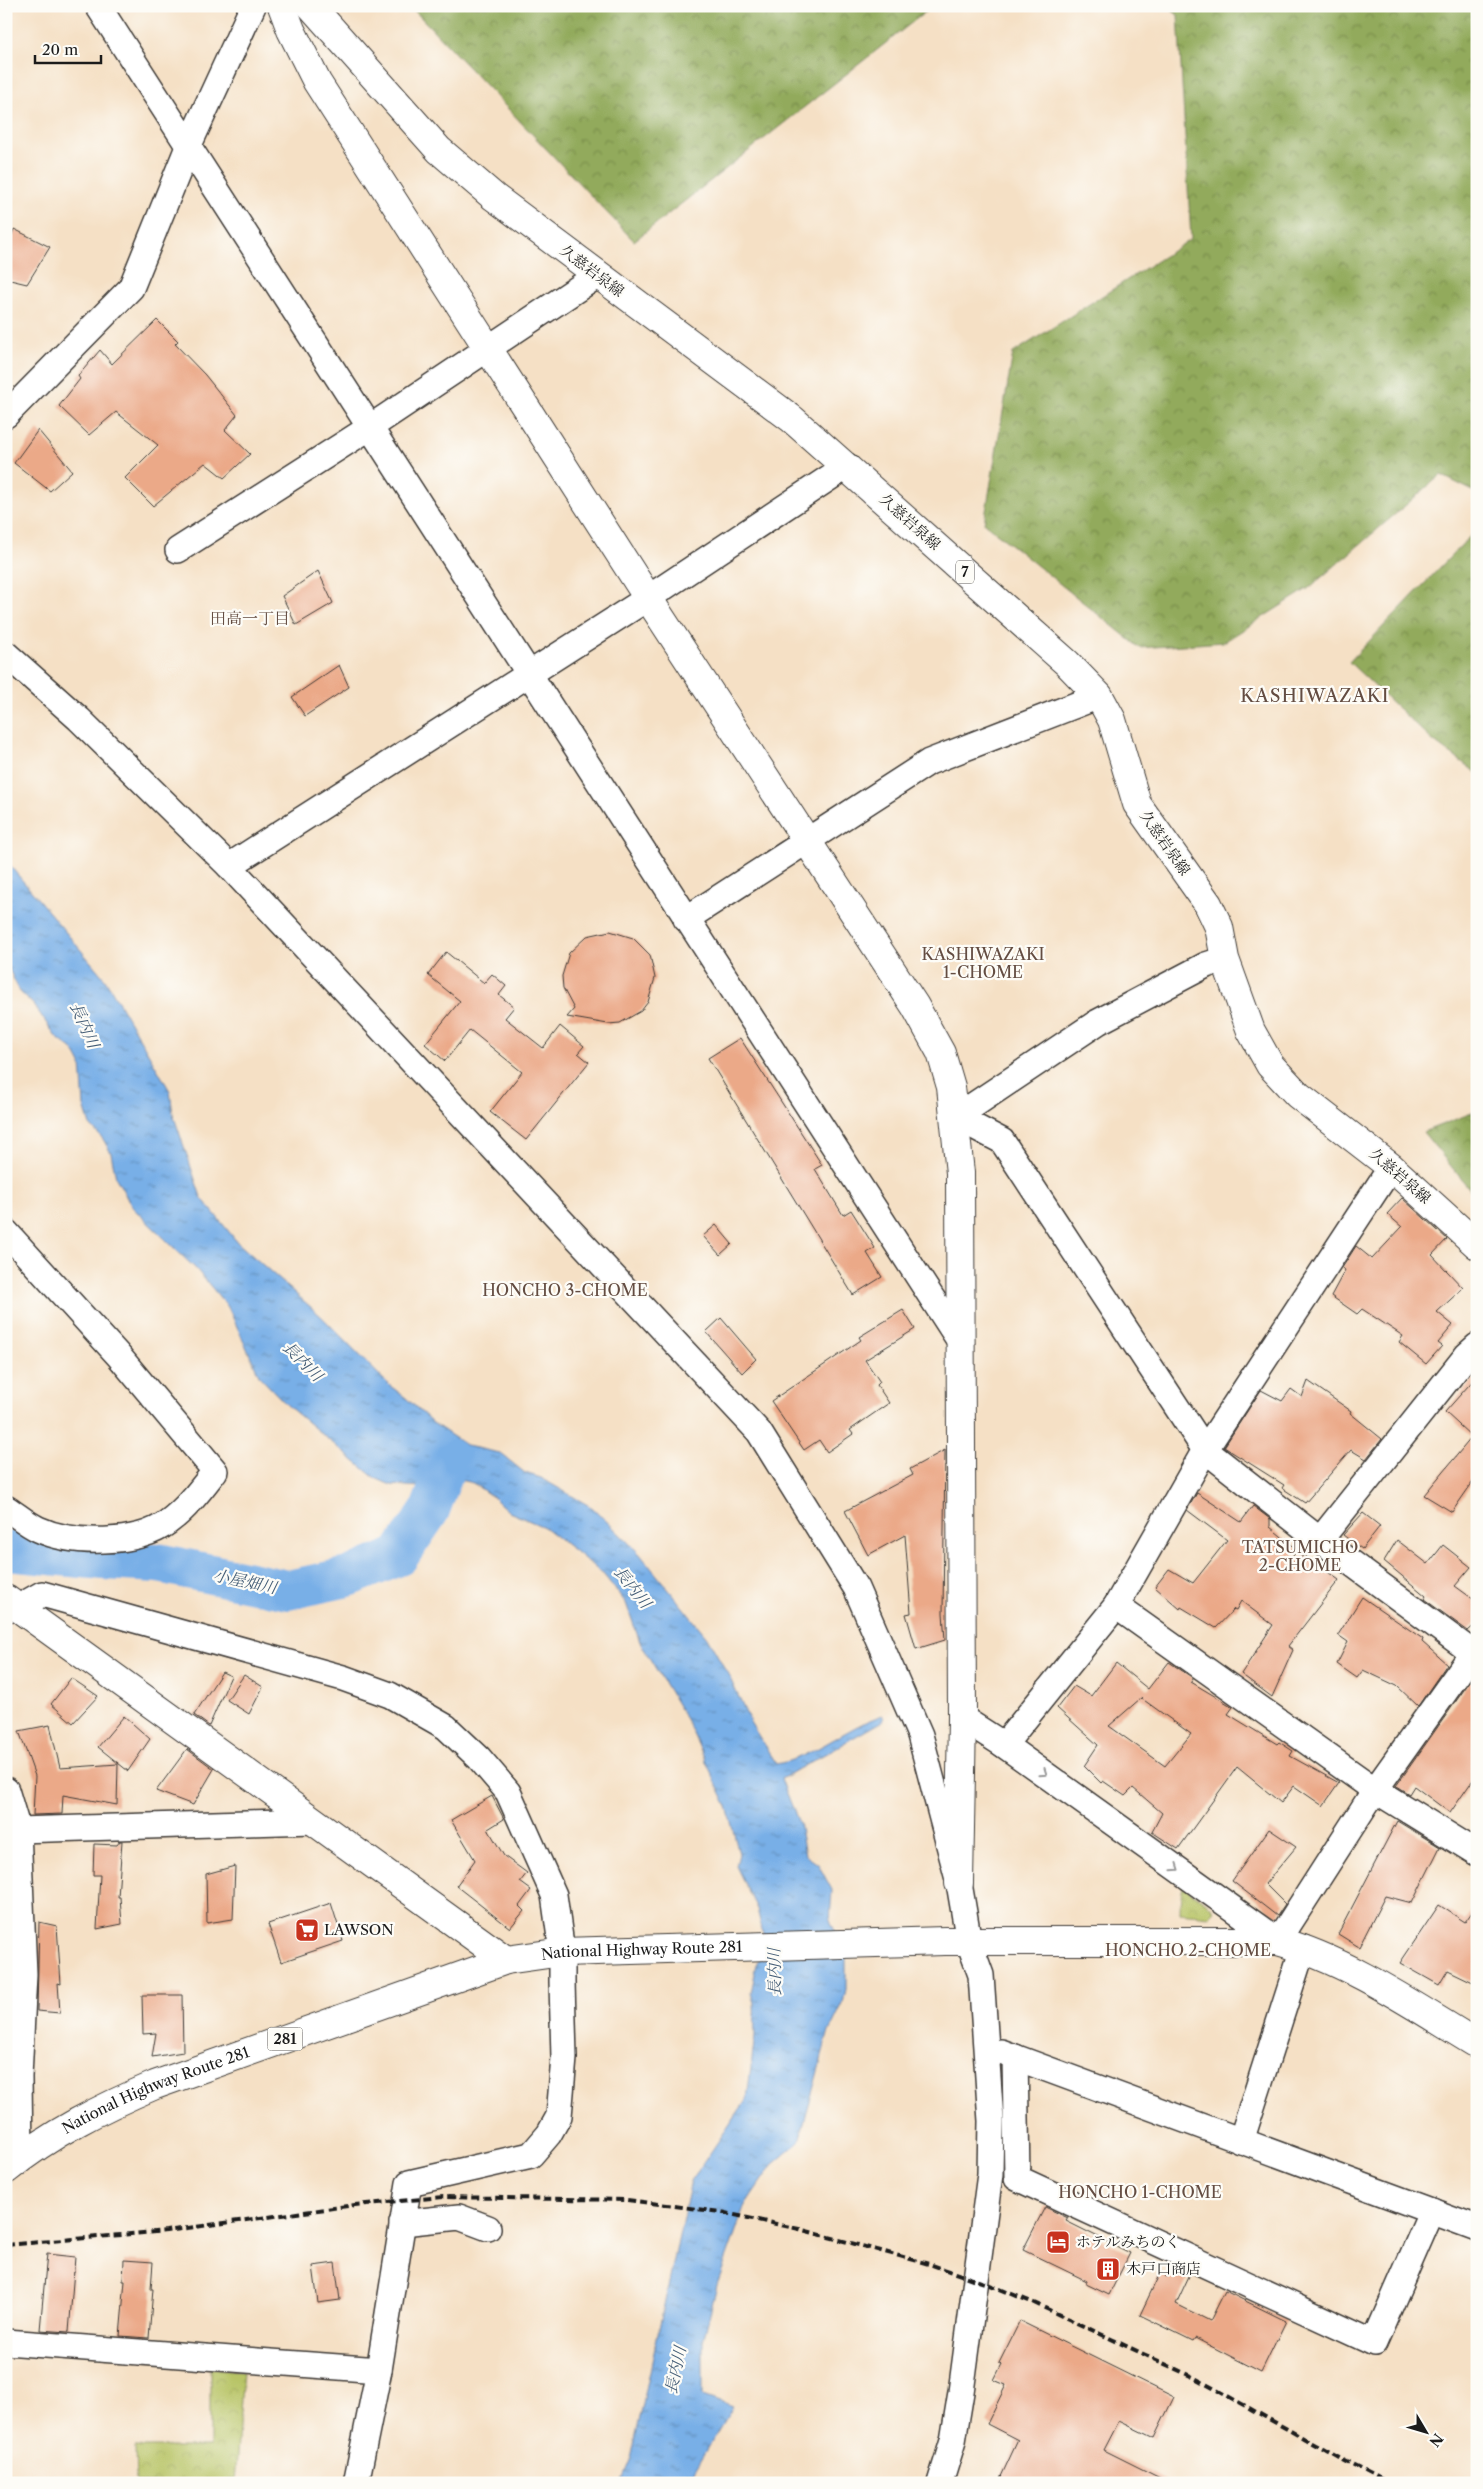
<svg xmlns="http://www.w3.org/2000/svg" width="1483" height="2489" font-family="'Libre Caslon Text','Noto Serif JP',serif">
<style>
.forest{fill:url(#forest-crowns);stroke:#57633c}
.park{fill:url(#park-crowns);stroke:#6a7041}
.water{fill:url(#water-ripples);stroke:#4a6682}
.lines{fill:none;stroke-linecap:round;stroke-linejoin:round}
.river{stroke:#78afe7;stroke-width:40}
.building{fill:#eba988;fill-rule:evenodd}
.street-casing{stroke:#3d3935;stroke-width:28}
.secondary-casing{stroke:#3d3935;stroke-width:30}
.primary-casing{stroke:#3d3935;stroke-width:30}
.highway-casing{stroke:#3d3935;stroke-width:30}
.street{stroke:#fff;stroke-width:25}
.secondary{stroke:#fff;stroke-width:28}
.primary{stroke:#fff;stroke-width:28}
.highway{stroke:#fff;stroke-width:28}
.rail{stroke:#1c1c1c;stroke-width:4;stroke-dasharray:8 4;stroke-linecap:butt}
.oneway{stroke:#999}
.labels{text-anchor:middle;stroke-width:4.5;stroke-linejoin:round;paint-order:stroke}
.shield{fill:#fdfcf7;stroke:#605f5e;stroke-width:1}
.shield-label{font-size:14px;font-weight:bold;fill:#1c1c1c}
.street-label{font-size:15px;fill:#1c1c1c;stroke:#fdfcf7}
.poi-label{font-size:15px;fill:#1c1c1c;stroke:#fdfcf7;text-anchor:start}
.neighbourhood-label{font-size:16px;fill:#644d42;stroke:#fdfcf7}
.water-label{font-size:16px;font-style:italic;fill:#455e77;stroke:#fdfcf7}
.quarter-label{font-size:18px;letter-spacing:1px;fill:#644d42;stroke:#fdfcf7}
</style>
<defs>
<pattern id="forest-crowns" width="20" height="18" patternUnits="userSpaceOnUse" patternTransform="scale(1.25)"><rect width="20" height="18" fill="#92aa5b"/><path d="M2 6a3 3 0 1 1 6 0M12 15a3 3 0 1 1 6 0" fill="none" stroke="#768a4a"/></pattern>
<pattern id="park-crowns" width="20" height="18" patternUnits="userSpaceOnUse" patternTransform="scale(1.25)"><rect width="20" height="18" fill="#b8c466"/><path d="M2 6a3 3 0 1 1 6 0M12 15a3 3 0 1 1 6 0" fill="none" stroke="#9ea858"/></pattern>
<pattern id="water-ripples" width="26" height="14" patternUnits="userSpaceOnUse" patternTransform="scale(1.25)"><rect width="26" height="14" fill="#78afe7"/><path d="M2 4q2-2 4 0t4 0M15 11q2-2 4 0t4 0" fill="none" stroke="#628eba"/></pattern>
</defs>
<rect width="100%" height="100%" fill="#fdfcf7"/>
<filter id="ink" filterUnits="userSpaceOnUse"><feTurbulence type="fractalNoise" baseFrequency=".02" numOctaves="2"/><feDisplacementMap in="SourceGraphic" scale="10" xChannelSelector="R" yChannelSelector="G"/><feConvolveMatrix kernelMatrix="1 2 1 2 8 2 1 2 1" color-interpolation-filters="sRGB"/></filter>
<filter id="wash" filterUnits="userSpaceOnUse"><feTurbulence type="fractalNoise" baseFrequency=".0096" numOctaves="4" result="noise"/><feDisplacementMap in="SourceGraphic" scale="20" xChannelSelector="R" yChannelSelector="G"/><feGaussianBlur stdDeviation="1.12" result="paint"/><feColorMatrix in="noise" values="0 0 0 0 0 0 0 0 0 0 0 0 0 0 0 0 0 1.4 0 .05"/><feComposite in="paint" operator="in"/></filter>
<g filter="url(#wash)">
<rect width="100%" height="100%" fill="#f5e0c5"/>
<g class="forest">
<polygon points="410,6 933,6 634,241"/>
<polygon points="1166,6 1477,6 1477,493 1441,475 1309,588 1224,642 1140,648 984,523 1013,353 1191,239 1178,15"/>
<polygon points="1477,529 1477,773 1433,741 1349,662"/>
<polygon points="1477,1111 1477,1198 1423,1132"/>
</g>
<g class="park">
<polygon points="1182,1885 1213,1908 1214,1912 1210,1916 1181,1913"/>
<polygon points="210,2368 243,2371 235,2483 136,2483 135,2447 210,2447"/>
</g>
<path class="water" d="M6 861 105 979 170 1091 173 1114 201 1197 238 1243 322 1317 389 1385 406 1398 433 1423 467 1446 500 1453 525 1473 541 1478 593 1508 639 1553 707 1637 729 1676 750 1722 776 1764C813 1758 846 1727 883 1715L884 1720 781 1779 799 1823 805 1855 818 1864 832 1890 830 1920 846 1957V1989L843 2003 828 2034 799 2142 772 2165 745 2205 717 2285 703 2341V2396L733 2407 687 2483H621L631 2459 691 2181 747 2099 755 2035 754 2003 751 1993 763 1934 757 1909 736 1866 739 1854 727 1806 687 1721 640 1642 626 1603 604 1575 575 1551 544 1527 509 1512 494 1498 473 1483 455 1479 422 1487 391 1485 375 1478 288 1406 260 1377 228 1307 197 1270 133 1208 116 1178 111 1153 103 1139 90 1125 84 1106 81 1064 74 1051 56 1037 34 1005 20 992 6 963Z"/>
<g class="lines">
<polyline class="river" points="6,1551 104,1560 158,1563 288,1590 348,1577 399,1556 430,1510 449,1458"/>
</g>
<g id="blocks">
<g class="building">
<polygon points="14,229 50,247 27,284 6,279 6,250"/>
<polygon points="157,320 178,341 175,344 205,375 237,415 225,430 250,454 224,478 205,463 153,506 125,478 158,445 116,412 89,435 59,406 80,379 78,376 100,350 112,364"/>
<polygon points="38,430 72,471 50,491 14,463"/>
<polygon points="318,571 333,603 296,625 282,596"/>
<polygon points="339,665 349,687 305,716 292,697"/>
<polygon points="610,931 633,938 650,955 655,978 648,1002 641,1011 620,1023 608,1024 567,1017 574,1009 563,988 562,976 569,953 587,936"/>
<polygon points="446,952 484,983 492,974 506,986 499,995 514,1007 505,1018 543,1048 560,1026 584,1046 578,1053 589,1062 526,1140 490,1112 522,1072 470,1030 445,1061 425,1044 460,1001 428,975"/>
<polygon points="740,1038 822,1165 815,1169 843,1215 851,1210 875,1248 867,1253 882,1277 853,1295 708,1058"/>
<polygon points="1402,1198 1447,1239 1432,1255 1463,1288 1437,1312 1453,1325 1438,1343 1442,1346 1426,1364 1399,1342 1403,1336 1362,1309 1357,1314 1331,1296 1345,1270 1342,1268 1356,1246 1372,1259 1402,1227 1387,1214"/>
<polygon points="716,1225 732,1244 720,1255 703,1236"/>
<polygon points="903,1310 915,1329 865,1360 880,1382 877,1385 889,1403 850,1430 853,1434 827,1452 819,1440 804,1450 771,1401 861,1340 859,1337"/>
<polygon points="721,1318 756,1359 742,1373 706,1332"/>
<polygon points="1477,1376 1477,1476 1452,1512 1424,1495 1472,1437 1445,1412"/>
<polygon points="1308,1381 1351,1411 1350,1413 1382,1439 1366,1459 1351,1450 1305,1503 1282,1488 1284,1485 1224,1447 1261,1390 1282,1401 1291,1389 1302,1397"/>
<polygon points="945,1450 943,1613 945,1640 916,1649 906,1614 911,1613 905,1535 868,1555 845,1511 913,1475 910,1469"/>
<polygon points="1197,1493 1241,1522 1253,1506 1270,1519 1270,1527 1298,1550 1288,1562 1291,1565 1304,1555 1339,1580 1288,1646 1293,1650 1272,1697 1241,1674 1273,1625 1241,1601 1236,1610 1234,1609 1216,1628 1181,1607 1180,1609 1155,1587 1169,1569 1193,1583 1227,1540 1187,1510"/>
<polygon points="1363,1513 1380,1526 1362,1549 1343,1535"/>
<polygon points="1397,1540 1428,1564 1443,1545 1471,1567 1455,1586 1477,1602 1477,1623 1468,1631 1424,1599 1426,1596 1384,1561"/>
<polygon points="1362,1597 1423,1639 1422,1642 1447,1664 1418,1706 1397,1686 1363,1670 1357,1678 1337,1664 1348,1642 1338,1635"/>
<path d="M1169 1662 1193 1678 1191 1682 1233 1707 1228 1714 1277 1744 1279 1742 1293 1751 1290 1756 1339 1783 1323 1806 1294 1786 1281 1803 1237 1767 1178 1849 1152 1832 1162 1813 1133 1788 1125 1796 1103 1781 1101 1783 1084 1766 1098 1745 1057 1708 1074 1686 1091 1696 1116 1663 1148 1689ZM1141 1698 1191 1734 1165 1766 1109 1726Z"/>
<polygon points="222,1672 231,1676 209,1726 194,1715"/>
<polygon points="244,1675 263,1687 249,1714 227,1700"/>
<polygon points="71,1678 98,1696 73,1723 51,1704"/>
<polygon points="1471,1680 1477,1684 1477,1774 1450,1813 1414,1786 1409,1794 1396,1786"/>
<polygon points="124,1716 150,1739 128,1771 98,1747"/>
<polygon points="50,1725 60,1768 118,1764 117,1805 63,1795 62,1814 33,1815 35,1776 19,1731"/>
<polygon points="187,1749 214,1769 193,1805 156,1791"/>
<polygon points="492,1796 504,1819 488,1829 504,1856 527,1873 520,1882 531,1890 519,1906 524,1911 510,1928 456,1886 475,1860 451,1820"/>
<polygon points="1397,1821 1440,1847 1412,1903 1385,1896 1359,1947 1338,1934"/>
<polygon points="1269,1829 1296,1847 1265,1884 1285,1904 1277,1916 1232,1881"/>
<polygon points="120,1841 122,1841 118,1897 120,1897 122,1924 97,1929 100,1875 93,1875 94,1844 117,1845"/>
<polygon points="235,1866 233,1919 207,1923 206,1874"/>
<polygon points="331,1903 343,1941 281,1962 268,1924"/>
<polygon points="1439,1905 1465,1922 1477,1905 1477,1984 1448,1970 1439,1985 1400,1963"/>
<polygon points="39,1922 57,1926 61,1984 58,1983 60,2013 37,2011"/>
<polygon points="142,1995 182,1995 183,2052 152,2057 156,2033 143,2034"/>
<polygon points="1045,2207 1068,2218 1066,2221 1130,2253 1109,2295 1086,2284 1087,2281 1023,2250"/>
<polygon points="47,2254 75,2257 69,2332 40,2330"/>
<polygon points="124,2260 153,2262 151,2289 153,2289 149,2338 120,2336 125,2281 123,2281"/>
<polygon points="335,2263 340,2300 318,2303 313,2266"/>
<polygon points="1173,2266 1190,2274 1176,2304 1210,2321 1225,2291 1286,2321 1261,2372 1195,2338 1193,2341 1140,2315 1160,2273 1167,2277"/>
<polygon points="1020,2321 1174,2397 1154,2438 1119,2421 1104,2450 1170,2483 998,2483 1018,2440 987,2424 1006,2385 994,2380 1002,2364 999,2363"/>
</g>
</g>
</g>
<g filter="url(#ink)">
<use href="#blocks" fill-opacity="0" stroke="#3d3935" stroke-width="1"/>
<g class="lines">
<g class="street-casing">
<g id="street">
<polyline points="98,6 961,1343"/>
<polyline points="6,415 131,288 188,147 253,6"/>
<polyline points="178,550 369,428 598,275"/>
<polyline points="6,654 79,719 229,866 759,1432 856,1588 920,1735 959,1883 969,1942 981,1975 991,2121 990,2174 961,2392 953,2441 940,2483"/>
<polyline points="229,866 648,598 847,466"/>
<polyline points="686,919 929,762 1099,696"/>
<polyline points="956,1117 1002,1141 1205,1450 1320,1540 1477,1656"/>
<polyline points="956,1117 1098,1022 1206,965 1225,959"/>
<path d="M6 1232 118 1355 215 1471C201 1489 187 1508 168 1522 138 1545 72 1545 38 1529 27 1524 17 1515 6 1508"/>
<polyline points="1320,1540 1467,1355 1477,1346"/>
<polyline points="1116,1606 1375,1790 1477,1853"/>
<polyline points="19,1607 42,1594 343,1678 390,1695 446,1727 479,1758 508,1792 554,1895 562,1952 562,1982 564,2058 559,2116 549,2134 531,2155 409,2183 379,2370 356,2483"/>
<polyline points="962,1718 1004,1745 1278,1941 1375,1790 1477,1647"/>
<polyline points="1004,1745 1116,1606 1205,1450 1391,1167"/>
<polyline points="6,1790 18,1830 24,1974 19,2077 20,2159"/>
<polyline points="6,1833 18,1830 314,1821"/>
<polyline points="1001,2052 1477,2228"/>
<polyline points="1015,2057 1017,2178 1374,2343 1432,2211"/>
<polyline points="1241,2141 1303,1948"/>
<polyline points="402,2223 459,2217 488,2228"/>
<polyline points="6,2342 379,2370"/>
</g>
</g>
<g class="secondary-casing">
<g id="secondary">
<polyline points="282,6 291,30 317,82 648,598 915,1006 941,1053 951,1087 960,1173 962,1718 959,1883"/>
<polyline points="6,1599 506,1960"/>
</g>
</g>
<g class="primary-casing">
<polyline id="primary" points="311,6 439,150 494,197 792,419 1067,663 1099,696 1112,720 1137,804 1208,904 1219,927 1225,959 1251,1031 1270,1065 1298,1095 1391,1167 1477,1245"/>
</g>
<g class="highway-casing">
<g id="highway">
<path id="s1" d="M6 2170C51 2133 101 2108 155 2085L506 1960 562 1952 945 1941H1278C1349 1961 1414 2006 1477 2044"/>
</g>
</g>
<use href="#street" class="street"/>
<use href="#secondary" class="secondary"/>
<use href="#primary" class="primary"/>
<use href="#highway" class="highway"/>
<polyline class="rail" points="6,2245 166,2231 355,2205 443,2197 627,2200 721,2212 799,2229 929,2264 990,2285 1034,2303 1195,2378 1341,2459 1389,2483"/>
</g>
<defs><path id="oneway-chevron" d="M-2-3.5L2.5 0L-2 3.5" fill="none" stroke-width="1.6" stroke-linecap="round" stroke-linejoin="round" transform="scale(1.25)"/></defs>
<g class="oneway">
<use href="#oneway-chevron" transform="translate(1044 1773) rotate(35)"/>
<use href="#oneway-chevron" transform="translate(1176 1868) rotate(35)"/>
</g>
</g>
<defs>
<g id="supermarket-square" transform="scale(1.25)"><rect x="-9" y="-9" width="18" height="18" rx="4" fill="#c8321e" stroke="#fdfcf7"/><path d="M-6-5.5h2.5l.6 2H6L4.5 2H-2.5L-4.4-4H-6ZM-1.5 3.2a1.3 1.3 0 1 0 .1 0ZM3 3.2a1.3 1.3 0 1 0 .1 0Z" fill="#fff"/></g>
<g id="hotel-square" transform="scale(1.25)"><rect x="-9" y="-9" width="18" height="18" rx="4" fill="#c8321e" stroke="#fdfcf7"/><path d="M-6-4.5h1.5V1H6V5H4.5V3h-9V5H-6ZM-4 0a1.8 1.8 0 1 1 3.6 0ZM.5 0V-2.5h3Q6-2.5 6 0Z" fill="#fff"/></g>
<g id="building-square" transform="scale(1.25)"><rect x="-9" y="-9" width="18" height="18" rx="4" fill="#c8321e" stroke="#fdfcf7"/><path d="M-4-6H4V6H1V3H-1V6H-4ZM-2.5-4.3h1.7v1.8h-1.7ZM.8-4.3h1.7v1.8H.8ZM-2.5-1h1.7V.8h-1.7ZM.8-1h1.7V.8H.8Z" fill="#fff"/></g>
</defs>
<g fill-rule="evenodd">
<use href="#supermarket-square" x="307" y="1930"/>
<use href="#hotel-square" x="1058" y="2242"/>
<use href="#building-square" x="1108" y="2269"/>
</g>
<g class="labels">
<g class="shield">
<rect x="956" y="560.5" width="18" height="23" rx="4"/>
<rect x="267.5" y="2027.5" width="35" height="23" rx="4"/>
</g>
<g class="shield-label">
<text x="965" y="577">7</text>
<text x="285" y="2044">281</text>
</g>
<g class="street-label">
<text transform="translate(592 271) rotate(37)" y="5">久慈岩泉線</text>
<text transform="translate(910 522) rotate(42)" y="5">久慈岩泉線</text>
<text transform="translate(1165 843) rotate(55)" y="5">久慈岩泉線</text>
<text transform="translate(1400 1176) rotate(41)" y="5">久慈岩泉線</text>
<text dy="5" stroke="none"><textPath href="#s1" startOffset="681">National Highway Route 281</textPath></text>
<text dy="5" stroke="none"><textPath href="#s1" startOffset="171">National Highway Route 281</textPath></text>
</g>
<g class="poi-label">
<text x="324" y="1935">LAWSON</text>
<text x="1076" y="2247">ホテルみちのく</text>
<text x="1126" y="2274">木戸口商店</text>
</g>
<g class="neighbourhood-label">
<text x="250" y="624">田高一丁目</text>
<text x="983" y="960">KASHIWAZAKI<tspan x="983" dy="18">1-CHOME</tspan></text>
<text x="565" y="1296">HONCHO 3-CHOME</text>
<text x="1300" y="1553">TATSUMICHO<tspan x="1300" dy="18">2-CHOME</tspan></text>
<text x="1188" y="1956">HONCHO 2-CHOME</text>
<text x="1140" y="2198">HONCHO 1-CHOME</text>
</g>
<g class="water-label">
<text transform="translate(85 1025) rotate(66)" y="6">長内川</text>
<text transform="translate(303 1361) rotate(45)" y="6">長内川</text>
<text transform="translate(245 1581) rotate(12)" y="6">小屋畑川</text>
<text transform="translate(633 1587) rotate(51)" y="6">長内川</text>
<text transform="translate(774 1972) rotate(-91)" y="6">長内川</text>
<text transform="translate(675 2370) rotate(-78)" y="6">長内川</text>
</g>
<g class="quarter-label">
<text x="1315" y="702">KASHIWAZAKI</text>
</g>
</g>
<rect width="1483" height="2489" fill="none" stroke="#fdfcf7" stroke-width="25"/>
<g transform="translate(1426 2432) rotate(128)" stroke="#fdfcf7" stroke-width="4" paint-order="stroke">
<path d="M0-4L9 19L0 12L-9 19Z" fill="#1c1c1c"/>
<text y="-8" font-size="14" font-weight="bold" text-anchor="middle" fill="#1c1c1c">N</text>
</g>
<path d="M35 55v8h66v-8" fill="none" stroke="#1c1c1c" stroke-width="2.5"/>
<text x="42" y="55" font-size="15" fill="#1c1c1c" stroke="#fdfcf7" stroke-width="4" paint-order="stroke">20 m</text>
</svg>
